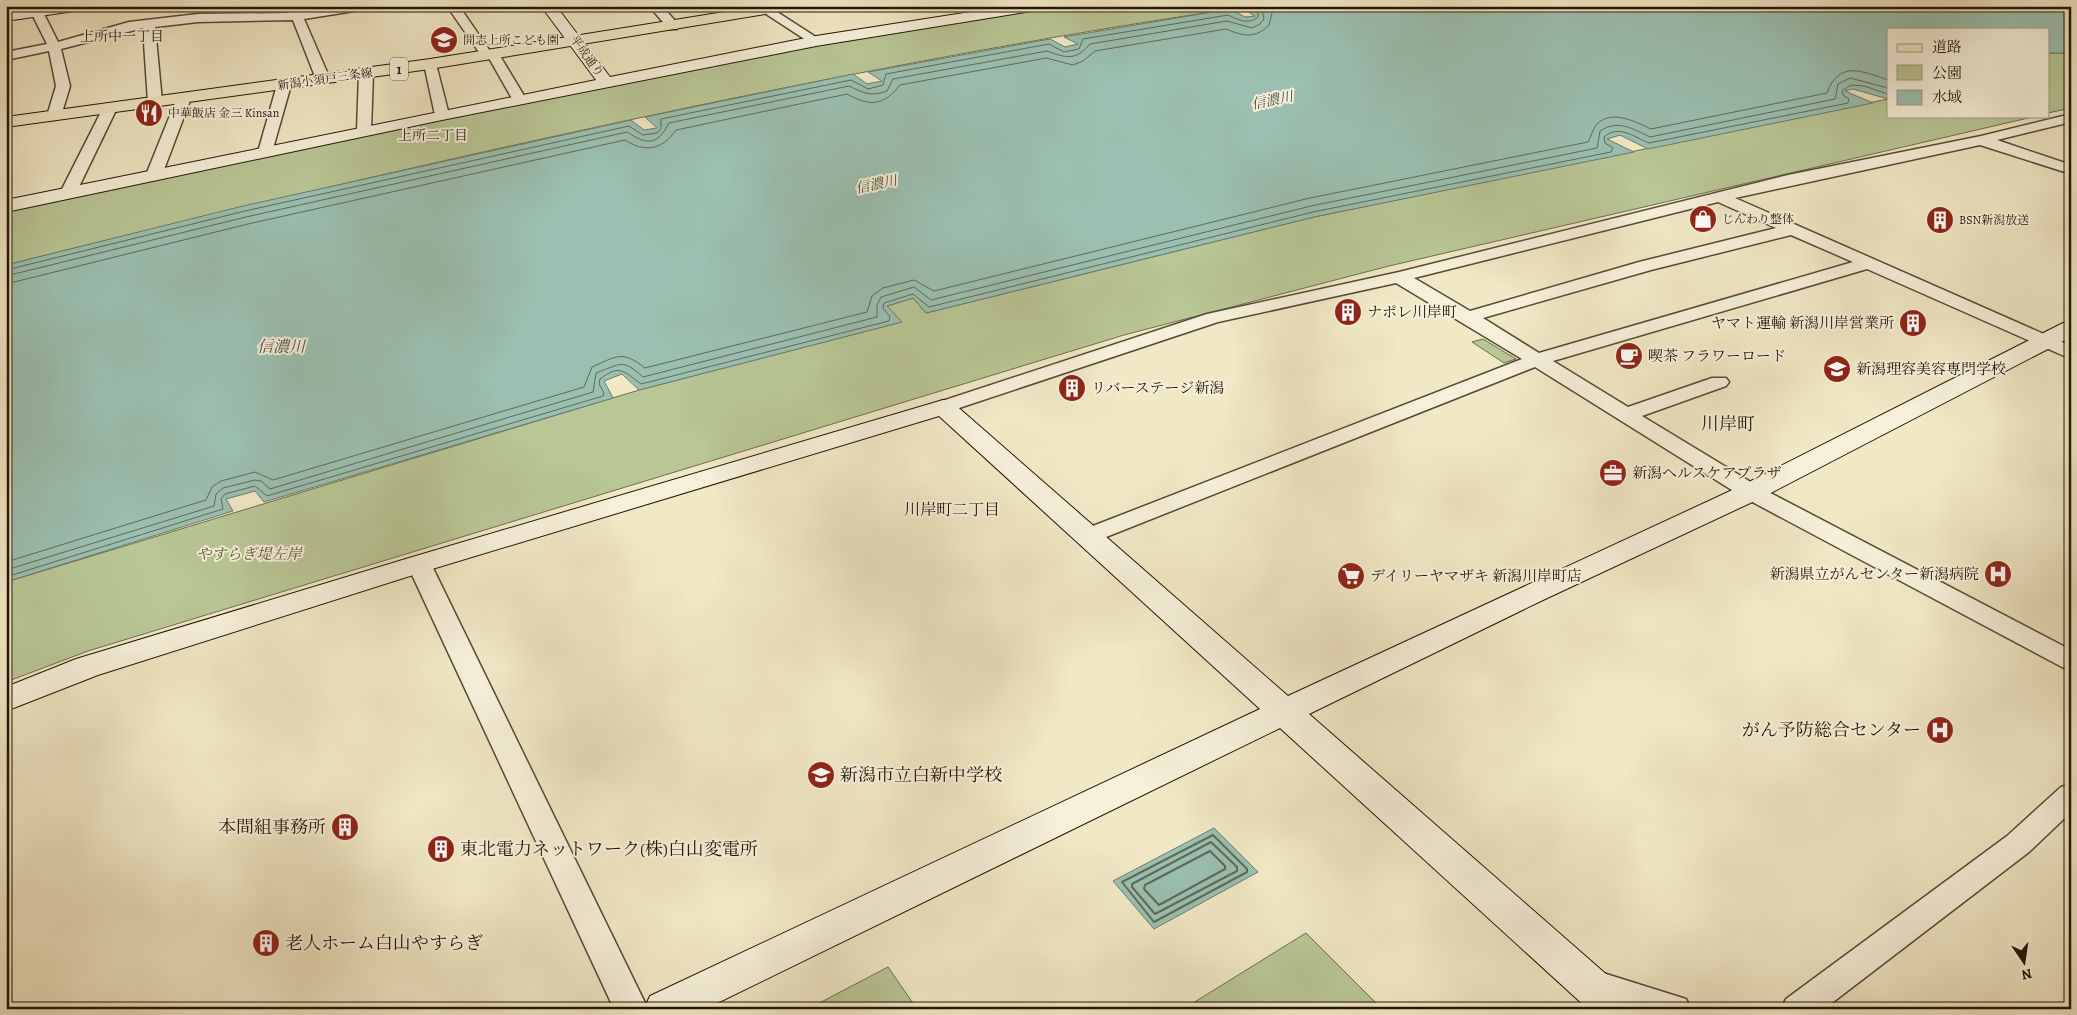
<svg xmlns="http://www.w3.org/2000/svg" width="2077" height="1015" font-family="Alegreya,'Noto Serif JP',serif">
<style>
.green{fill:#b9c696;stroke:#6e6e4d}
.water{fill:#9bc0b1;stroke:#6b7c6c}
.lines{fill:none;stroke-linecap:round;stroke-linejoin:round}
.shore-far1{stroke:#5f6a5a;stroke-width:1}
.shore{stroke:#5f6a5a;stroke-width:2}
.street-casing{stroke:#564a34;stroke-width:3}
.secondary-casing{stroke:#231504;stroke-width:2}
.primary-casing{stroke:#231504;stroke-width:2}
.street{fill:#f6f0da;fill-rule:evenodd}
.secondary{fill:#f6f0da;fill-rule:evenodd}
.primary{fill:#f1e8c6;fill-rule:evenodd}
.labels{text-anchor:middle;stroke-width:4;stroke-linejoin:round;paint-order:stroke}
.far-poi-label{font-size:12px;fill:#231504;stroke:#f6f0da;text-anchor:start}
.far-street-label{font-size:12px;fill:#231504;stroke:#f6f0da}
.far-neighbourhood-label{font-size:14px;fill:#231504;stroke:#f6f0da}
.shield{fill:#f6f0da;stroke:#625744;stroke-width:1}
.shield-label{font-size:14px;font-weight:bold;fill:#231504}
.far-water-label{font-size:14px;font-style:italic;fill:#4d5141;stroke:#f6f0da}
.poi-label{font-size:15px;fill:#231504;stroke:#f6f0da;text-anchor:start}
.park-label{font-size:15px;font-style:italic;fill:#585337;stroke:#f6f0da}
.water-label{font-size:16px;font-style:italic;fill:#4d5141;stroke:#f6f0da}
.neighbourhood-label{font-size:16px;fill:#231504;stroke:#f6f0da}
.quarter-label{font-size:18px;fill:#231504;stroke:#f6f0da}
.near-poi-label{font-size:18px;fill:#231504;stroke:#f6f0da;text-anchor:start}
</style>
<rect width="100%" height="100%" fill="#f1e8c6"/>
<filter id="stains"><feTurbulence type="fractalNoise" baseFrequency=".004" numOctaves="4"/><feColorMatrix values="0 0 0 0 .2 0 0 0 0 .09 0 0 0 0 .02 0 0 0 .5 -.17"/></filter>
<radialGradient id="worn" r=".72"><stop offset=".6" stop-color="#630" stop-opacity="0"/><stop offset="1" stop-color="#630" stop-opacity=".3"/></radialGradient>
<g class="green">
<path d="M1049 6H1252C1070 32 890 66 710 103 474 152 240 207 6 265V209L818 43Z"/>
<polygon points="2048,53 2071,53 2071,108 2048,113"/>
<polygon points="1888,99 1888,116 2037,116 1389,266 1124,335 88,651 6,682 6,582 639,390 901,322 887,306 913,298 926,313 1314,217"/>
<polygon points="1483,339 1516,359 1504,363 1472,342"/>
<polygon points="1306,933 1382,1009 1198,1009 1193,1003"/>
<polygon points="888,967 917,1009 808,1009"/>
</g>
<g class="water">
<polygon points="1252,6 2071,6 2071,53 2048,53 2048,29 1888,29 1888,99 1853,89 1845,91 1873,103 1648,149 1620,135 1607,139 1634,152 1314,217 926,313 913,298 887,306 902,322 639,390 622,374 604,381 613,398 264,502 255,491 226,499 233,511 6,582 6,265 243,206 631,120 644,130 657,128 645,117 853,74 867,84 882,81 868,72 1050,39 1065,47 1078,44 1064,37 1230,9 1245,17 1255,16 1242,8"/>
<polygon points="1214,828 1258,872 1154,929 1113,881"/>
</g>
<g class="lines">
<g class="shore-far1">
<path d="M6 270 245 211 629 126 643 135 657 133 661 129V119L851 80 868 89 883 85 886 74 1049 44 1064 52 1079 49 1083 39 1228 15C1239 20 1248 25 1258 17V13L1249 6"/>
<path d="M6 276 246 217 627 132C647 145 657 146 669 123L849 86C863 93 872 97 887 91L893 79 1047 51C1066 58 1076 61 1090 44L1227 21 1252 28 1260 24 1264 19 1261 6"/>
<path d="M6 284 248 224 625 140C645 153 662 150 676 130L847 94C869 106 883 107 900 85L1046 58 1073 65 1083 61 1095 51 1226 29C1242 36 1256 39 1269 25L1272 13 1270 6"/>
<path d="M6 562 206 500 212 487 221 481 255 472 273 480 584 387 592 367C617 356 622 350 645 368L867 312 872 296 883 288 914 280 934 291 1310 198 1588 142C1591 137 1593 128 1597 124 1612 109 1636 122 1651 129L1827 93C1839 60 1862 71 1888 80"/>
<path d="M6 570 214 506 216 494 223 488 255 480 261 481 270 489 593 392 596 373C621 364 622 358 643 377L877 317V305L881 297 914 287 931 300 1311 206 1597 148 1600 131C1618 119 1633 129 1650 137L1835 99 1838 84 1850 78 1888 88"/>
<path d="M6 577 223 509 221 499 225 494 255 486 267 496 603 396 604 393 599 384 600 379C620 364 623 371 641 384L889 321 890 317 883 308 884 303 913 294 929 307 1313 212 1611 152 1613 148 1605 143 1604 137C1619 124 1634 137 1649 143L1848 103 1849 99 1843 95 1842 91 1851 85 1864 86 1888 94"/>
</g>
<g class="shore">
<polygon points="1213,835 1247,869 1247,872 1154,922 1122,882"/>
<polygon points="1211,842 1237,867 1237,871 1155,914 1132,887 1132,884"/>
<polygon points="1210,851 1225,866 1225,869 1159,905 1144,889 1145,885"/>
</g>
<g class="street-casing">
<g id="street">
<polygon points="285,6 297,6 300,12 341,6 373,6 367,9 304,19 330,79 323,83 316,79 293,20 198,22 155,27 162,102 155,106 148,102 143,28 61,49 70,86 61,116 54,120 47,116 56,86 49,51 6,60 6,52 47,44 31,12 37,8 43,12 58,42 129,22 198,14 289,13"/>
<polygon points="447,6 459,6 490,51 497,51 526,99 524,102 514,102 489,58 483,58"/>
<polygon points="649,6 662,6 677,23 679,26 677,29 669,29"/>
<polygon points="767,7 771,8 822,41 816,45 812,44 763,12 763,8"/>
<polygon points="430,60 436,64 449,115 442,119 435,115 424,64"/>
<polygon points="366,69 373,73 371,131 364,135 357,131 359,73"/>
<polygon points="284,81 291,85 272,152 270,155 260,155 258,152 277,85"/>
<polygon points="184,94 191,98 162,175 159,178 149,178 146,175 177,98"/>
<polygon points="110,104 117,108 76,193 74,196 62,196 60,193 103,108"/>
<path d="M2071 114V122L1997 140 2071 165V174L1980 145 1735 198 2071 346V359L1867 269 1553 361 1628 407 1712 378H1726L1729 382 1726 386 1642 416 1759 487 2071 650V670L2062 667 1743 497 1535 367 1096 541 1088 543 1080 541 1076 536 1080 531 1522 359 1396 283 1218 322 950 411 943 413 936 411 933 407 936 403 1207 314 1399 272 1788 175 1981 136ZM1718 202 1776 228 1639 262 1470 311 1414 278ZM1791 235 1853 262 1539 353 1483 318 1651 270Z"/>
<polygon points="419,557 427,559 431,564 648,1009 614,1009 407,564 411,559"/>
<polygon points="2071,784 2071,812 2029,852 1824,1009 1781,1009 1786,999 2007,836 2061,787"/>
<polygon points="1603,973 1686,999 1691,1009 1627,1009 1591,997 1587,987 1591,977"/>
</g>
</g>
<g class="secondary-casing">
<g id="secondary">
<polygon points="50,6 88,6 81,10 6,21 6,13"/>
<polygon points="541,6 556,6 610,77 816,36 1009,6 1045,6 1038,10 816,46 442,120 6,212 6,200 596,80"/>
<polygon points="2071,321 2071,337 1761,498 1543,600 1309,714 1631,996 1637,1009 1588,1009 1280,728 705,1009 644,1009 650,996 1260,709 939,416 429,570 98,675 6,711 6,687 76,659 409,558 943,400 952,402 1288,696 1741,486 2063,323"/>
</g>
</g>
<g class="primary-casing">
<polygon id="primary" points="762,6 797,6 790,10 430,69 6,127 6,117 430,59"/>
</g>
<use href="#street" class="street"/>
<use href="#secondary" class="secondary"/>
<use href="#primary" class="primary"/>
</g>
<defs>
<g id="school-disc" transform="scale(1.4375)"><circle r="9.5" fill="#8f2418" stroke="#f6f0da"/><path d="M0-5L7-2L0 1L-7-2ZM-4 1L0 2.5L4 1V4Q0 6-4 4Z" fill="#fff"/></g>
<g id="restaurant-disc" transform="scale(1.4375)"><circle r="9.5" fill="#8f2418" stroke="#f6f0da"/><path d="M-5-6h1v4h1v-4h1v4h1v-4h1v5L-1.5 .5V6h-2V.5L-5-1ZM5-6V6H3V1.5H1.5Q1.5-4 5-6Z" fill="#fff"/></g>
<g id="shop-disc" transform="scale(1.4375)"><circle r="9.5" fill="#8f2418" stroke="#f6f0da"/><path d="M-5-2.5h2.3a2.7 3.5 0 0 1 5.4 0H5L5.5 6h-11ZM-1.5-2.5h3a1.5 2.3 0 0 0-3 0Z" fill="#fff"/></g>
<g id="building-disc" transform="scale(1.4375)"><circle r="9.5" fill="#8f2418" stroke="#f6f0da"/><path d="M-4-6H4V6H1V3H-1V6H-4ZM-2.5-4.3h1.7v1.8h-1.7ZM.8-4.3h1.7v1.8H.8ZM-2.5-1h1.7V.8h-1.7ZM.8-1h1.7V.8H.8Z" fill="#fff"/></g>
<g id="cafe-disc" transform="scale(1.4375)"><circle r="9.5" fill="#8f2418" stroke="#f6f0da"/><path d="M-5.5-4.5H6V0H3Q3 3.5 0 3.5H-2.5Q-5.5 3.5-5.5 0ZM3-3.2v2h1.7v-2ZM-6 4.5H4V6H-6Z" fill="#fff"/></g>
<g id="university-disc" transform="scale(1.4375)"><circle r="9.5" fill="#8f2418" stroke="#f6f0da"/><path d="M0-5L7-2L0 1L-7-2ZM-4 1L0 2.5L4 1V4Q0 6-4 4Z" fill="#fff"/></g>
<g id="office-disc" transform="scale(1.4375)"><circle r="9.5" fill="#8f2418" stroke="#f6f0da"/><path d="M-6-3h4V-5.5h4V-3h4V5H-6ZM-1-4.5V-3h2v-1.5ZM-6 0V1H6V0Z" fill="#fff"/></g>
<g id="hospital-disc" transform="scale(1.4375)"><circle r="9.5" fill="#8f2418" stroke="#f6f0da"/><path d="M-5-5h3v3.5h4V-5h3V5h-3V1.5h-4V5h-3Z" fill="#fff"/></g>
<g id="supermarket-disc" transform="scale(1.4375)"><circle r="9.5" fill="#8f2418" stroke="#f6f0da"/><path d="M-6-5.5h2.5l.6 2H6L4.5 2H-2.5L-4.4-4H-6ZM-1.5 3.2a1.3 1.3 0 1 0 .1 0ZM3 3.2a1.3 1.3 0 1 0 .1 0Z" fill="#fff"/></g>
</defs>
<g fill-rule="evenodd">
<use href="#school-disc" x="444" y="40"/>
<use href="#restaurant-disc" x="149" y="113"/>
<use href="#shop-disc" x="1703" y="219"/>
<use href="#building-disc" x="1940" y="220"/>
<use href="#building-disc" x="1348" y="312"/>
<use href="#building-disc" x="1913" y="323"/>
<use href="#cafe-disc" x="1629" y="356"/>
<use href="#university-disc" x="1837" y="369"/>
<use href="#building-disc" x="1072" y="388"/>
<use href="#office-disc" x="1613" y="473"/>
<use href="#hospital-disc" x="1998" y="574"/>
<use href="#supermarket-disc" x="1351" y="576"/>
<use href="#hospital-disc" x="1940" y="730"/>
<use href="#school-disc" x="821" y="775"/>
<use href="#building-disc" x="345" y="827"/>
<use href="#building-disc" x="441" y="849"/>
<use href="#building-disc" x="266" y="943"/>
</g>
<g class="labels">
<g class="far-poi-label">
<text x="463" y="44">開志上所こども園</text>
<text x="168" y="117">中華飯店 金三 Kinsan</text>
<text x="1722" y="223">じんわり整体</text>
<text x="1959" y="224">BSN新潟放送</text>
</g>
<g class="far-street-label">
<text transform="translate(587 56) rotate(54)" y="4">平成通り</text>
<text transform="translate(325 79) rotate(-8)" y="4">新潟小須戸三条線</text>
</g>
<g class="far-neighbourhood-label">
<text x="122" y="41">上所中一丁目</text>
<text x="433" y="140">上所二丁目</text>
</g>
<rect class="shield" x="390" y="57.5" width="18" height="23" rx="4"/>
<g class="shield-label">
<text x="399" y="74">1</text>
</g>
<g class="far-water-label">
<text transform="translate(1272 100) rotate(-12)" y="5">信濃川</text>
<text transform="translate(876 184) rotate(-12)" y="5">信濃川</text>
</g>
<g class="poi-label">
<text x="1367" y="317">ナポレ川岸町</text>
<text x="1894" y="328" text-anchor="end">ヤマト運輸 新潟川岸営業所</text>
<text x="1648" y="361">喫茶 フラワーロード</text>
<text x="1856" y="374">新潟理容美容専門学校</text>
<text x="1091" y="393">リバーステージ新潟</text>
<text x="1632" y="478">新潟ヘルスケアプラザ</text>
<text x="1979" y="579" text-anchor="end">新潟県立がんセンター新潟病院</text>
<text x="1370" y="581">デイリーヤマザキ 新潟川岸町店</text>
</g>
<g class="park-label">
<text x="249" y="559">やすらぎ堤左岸</text>
</g>
<g class="water-label">
<text x="281" y="352">信濃川</text>
</g>
<g class="neighbourhood-label">
<text x="952" y="515">川岸町二丁目</text>
</g>
<g class="quarter-label">
<text x="1728" y="430">川岸町</text>
</g>
<g class="near-poi-label">
<text x="1921" y="736" text-anchor="end">がん予防総合センター</text>
<text x="840" y="781">新潟市立白新中学校</text>
<text x="326" y="833" text-anchor="end">本間組事務所</text>
<text x="460" y="855">東北電力ネットワーク(株)白山変電所</text>
<text x="285" y="949">老人ホーム白山やすらぎ</text>
</g>
</g>
<rect width="2077" height="1015" fill="none" stroke="#f1e8c6" stroke-width="25"/>
<rect x="8" y="8" width="2062" height="1000" fill="none" stroke="#231504" stroke-width="2.5"/>
<rect x="12" y="12" width="2052" height="990" fill="none" stroke="#231504"/>
<rect x="1887" y="28" width="162" height="90" fill="#f6f0da" stroke="#a29884"/>
<rect x="1897" y="44" width="25" height="8" fill="#f1e8c6" stroke="#a29884"/>
<text x="1932" y="52" font-size="15" fill="#231504">道路</text>
<rect x="1897" y="65" width="25" height="15" fill="#b9c696" stroke="#a29884"/>
<text x="1932" y="78" font-size="15" fill="#231504">公園</text>
<rect x="1897" y="90" width="25" height="15" fill="#9bc0b1" stroke="#a29884"/>
<text x="1932" y="102" font-size="15" fill="#231504">水域</text>
<g transform="translate(2024 962) rotate(167)" stroke="#f6f0da" stroke-width="4" paint-order="stroke">
<path d="M0-4L9 19L0 12L-9 19Z" fill="#231504"/>
<text y="-8" font-size="14" font-weight="bold" text-anchor="middle" fill="#231504">N</text>
</g>
<rect width="100%" height="100%" filter="url(#stains)"/>
<rect width="100%" height="100%" fill="url(#worn)"/>
</svg>
